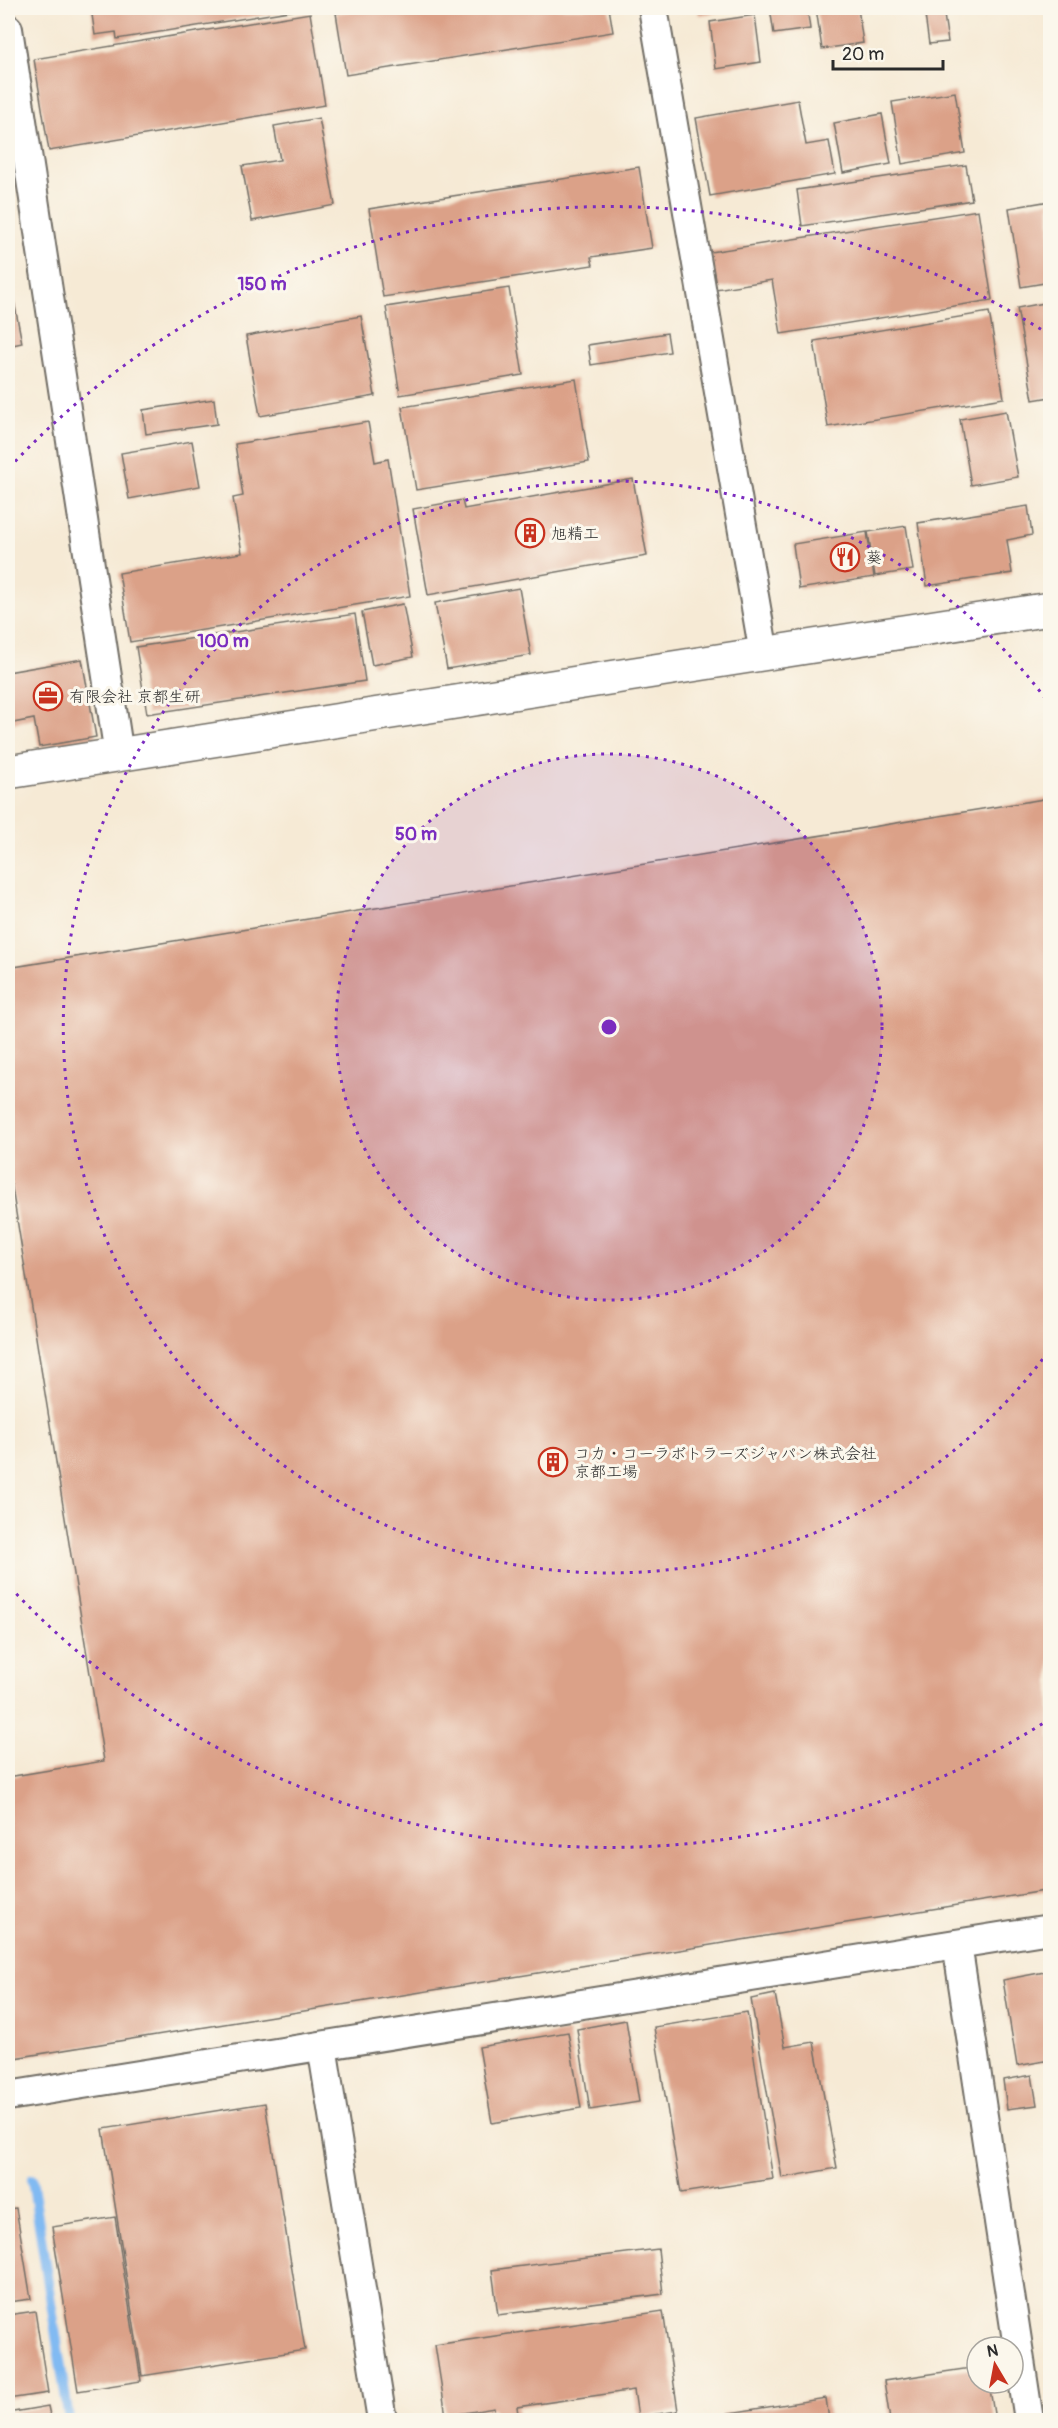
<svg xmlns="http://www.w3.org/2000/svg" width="1058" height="2428" font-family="Pangolin,'Klee One',sans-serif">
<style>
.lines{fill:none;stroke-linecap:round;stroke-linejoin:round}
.stream{stroke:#81baf2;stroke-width:10}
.building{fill:#dba188}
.minor-casing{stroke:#726e66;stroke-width:32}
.tertiary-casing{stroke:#726e66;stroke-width:36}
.minor{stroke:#fff;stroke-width:28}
.tertiary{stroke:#fff;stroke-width:33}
.ring{fill:none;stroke:#7b2cbf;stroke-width:3;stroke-dasharray:3 6}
.labels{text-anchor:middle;stroke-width:6;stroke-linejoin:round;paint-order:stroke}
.poi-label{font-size:16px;fill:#2b2b2b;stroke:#fbf7ec;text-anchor:start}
.centre{fill:#7b2cbf;stroke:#fbf7ec;stroke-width:3}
.ring-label{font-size:18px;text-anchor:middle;font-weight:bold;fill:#7b2cbf;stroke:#fbf7ec;stroke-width:6;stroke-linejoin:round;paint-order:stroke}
</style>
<rect width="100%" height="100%" fill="#fbf7ec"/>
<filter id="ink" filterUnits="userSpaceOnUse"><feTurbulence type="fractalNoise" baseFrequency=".0167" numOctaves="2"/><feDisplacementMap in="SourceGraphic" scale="12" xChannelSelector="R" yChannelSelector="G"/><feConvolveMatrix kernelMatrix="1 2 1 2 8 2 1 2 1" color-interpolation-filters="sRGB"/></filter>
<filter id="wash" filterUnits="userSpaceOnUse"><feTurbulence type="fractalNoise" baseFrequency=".008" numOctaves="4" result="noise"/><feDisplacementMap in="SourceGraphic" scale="24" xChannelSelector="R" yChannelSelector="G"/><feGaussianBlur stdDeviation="1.35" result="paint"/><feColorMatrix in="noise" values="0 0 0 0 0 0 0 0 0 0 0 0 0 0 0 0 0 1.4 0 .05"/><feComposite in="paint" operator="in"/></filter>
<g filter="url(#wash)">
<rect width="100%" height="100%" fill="#f6ead5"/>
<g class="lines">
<polyline class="stream" points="32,2179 69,2420"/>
</g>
<g id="blocks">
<g class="building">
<polygon points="91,8 301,8 301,9 117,39 116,32 95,35"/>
<polygon points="372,8 609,8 613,32 346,75 336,13"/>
<polygon points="698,8 737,8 737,9 699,15"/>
<polygon points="770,8 807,8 810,29 774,34"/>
<polygon points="816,8 858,8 863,43 822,49"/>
<polygon points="924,8 943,8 948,42 929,44"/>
<polygon points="310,13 325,105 49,151 34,59"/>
<polygon points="755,15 761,62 716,69 710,22"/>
<polygon points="955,92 965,153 902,164 892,102"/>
<polygon points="798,100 806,145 829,141 835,174 710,196 696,118"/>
<polygon points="882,114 891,164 843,173 834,123"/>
<polygon points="319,118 335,205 252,221 242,166 280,160 274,126"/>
<polygon points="966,165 972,200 802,226 797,190"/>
<polygon points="639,167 652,248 591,257 593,265 383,297 369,209"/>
<polygon points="1050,201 1050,282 1021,287 1009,208"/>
<polygon points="978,210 992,300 781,334 772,280 716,289 710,252"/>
<polygon points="509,288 523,375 400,395 386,307"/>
<polygon points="14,301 22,343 8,346 8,303"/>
<polygon points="1050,302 1050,397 1033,400 1017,308"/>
<polygon points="989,312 1004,398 828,427 814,341"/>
<polygon points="361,316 375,396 260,416 246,336"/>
<polygon points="667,333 670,352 591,365 588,345"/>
<polygon points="576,379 589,462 416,490 402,407"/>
<polygon points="214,399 217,424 146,434 143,410"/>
<polygon points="1006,411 1018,477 971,485 960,419"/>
<polygon points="368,422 375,462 388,459 410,596 130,642 119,573 242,553 233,498 243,496 235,444"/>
<polygon points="192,441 200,486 129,499 121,453"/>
<polygon points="633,479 647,556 428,595 413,509 462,500 464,509"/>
<polygon points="1028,506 1032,535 1007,540 1012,573 927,586 918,523"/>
<polygon points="906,526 913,570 875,576 868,532"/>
<polygon points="867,532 874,577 799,589 793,544"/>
<polygon points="519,588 531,655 447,669 435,603"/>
<polygon points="403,604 413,657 372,665 362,612"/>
<polygon points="355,614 365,681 147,714 136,647"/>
<polygon points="82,659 96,737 39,747 34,719 8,724 8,672"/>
<polygon points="1050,798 1050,1890 8,2059 8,1777 104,1761 8,1163 8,968"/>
<polygon points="1050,1971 1050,2060 1017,2066 1003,1980"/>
<polygon points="775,1994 785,2047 814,2042 837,2168 782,2178 751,1999"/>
<polygon points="747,2012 773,2179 681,2193 654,2027"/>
<polygon points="626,2020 639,2102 590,2110 577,2029"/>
<polygon points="568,2032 581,2108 492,2123 479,2047"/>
<polygon points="1032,2075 1037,2105 1007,2109 1003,2080"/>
<polygon points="265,2103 305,2350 142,2376 103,2129"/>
<polygon points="16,2208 31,2299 8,2302 8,2209"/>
<polygon points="115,2217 141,2381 78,2391 52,2227"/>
<polygon points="658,2249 663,2294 498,2315 492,2270"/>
<polygon points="35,2311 48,2393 8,2399 8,2315"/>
<polygon points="663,2311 678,2411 638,2417 634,2390 517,2407 519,2420 496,2420 494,2408 446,2416 435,2345"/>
<polygon points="977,2367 977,2383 989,2383 995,2420 890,2420 884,2381"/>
<polygon points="826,2398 829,2420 724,2420 723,2414"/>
<polygon points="48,2406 51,2420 8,2420 8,2413"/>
</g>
</g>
</g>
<g filter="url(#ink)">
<use href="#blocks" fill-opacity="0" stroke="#726e66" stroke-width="1.5"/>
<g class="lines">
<g class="minor-casing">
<g id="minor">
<polyline points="653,8 764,654"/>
<polyline points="8,29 119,755"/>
<polyline points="957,1944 1029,2420"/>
<polyline points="322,2046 382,2420"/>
<polyline points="8,2096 1050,1929"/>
</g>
</g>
<g class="tertiary-casing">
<polyline id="tertiary" points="8,772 1050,609"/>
</g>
<use href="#minor" class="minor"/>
<use href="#tertiary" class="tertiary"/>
</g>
</g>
<circle cx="609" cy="1027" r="273" fill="#7b2cbf" fill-opacity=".12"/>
<g class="ring">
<circle cx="609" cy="1027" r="273"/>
<path d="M1048 1352A546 546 0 1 1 1048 702"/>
<path d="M1050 1719A820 820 0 0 1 9 1586M9 468A820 820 0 0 1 1050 335"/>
</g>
<defs>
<g id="building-ring" transform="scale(1.5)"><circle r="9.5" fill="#fbf7ec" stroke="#c8321e" stroke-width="1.5"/><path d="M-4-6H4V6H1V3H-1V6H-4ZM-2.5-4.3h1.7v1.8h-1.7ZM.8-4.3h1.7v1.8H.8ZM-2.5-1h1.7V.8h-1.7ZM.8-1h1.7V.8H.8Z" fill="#c8321e"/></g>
<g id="restaurant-ring" transform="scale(1.5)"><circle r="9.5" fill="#fbf7ec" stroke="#c8321e" stroke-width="1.5"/><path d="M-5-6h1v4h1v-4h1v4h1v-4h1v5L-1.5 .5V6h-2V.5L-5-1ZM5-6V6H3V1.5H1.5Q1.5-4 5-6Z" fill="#c8321e"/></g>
<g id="office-ring" transform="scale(1.5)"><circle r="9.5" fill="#fbf7ec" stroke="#c8321e" stroke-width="1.5"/><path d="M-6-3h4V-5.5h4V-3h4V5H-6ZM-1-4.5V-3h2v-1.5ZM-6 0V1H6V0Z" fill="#c8321e"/></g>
</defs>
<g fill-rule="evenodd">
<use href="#building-ring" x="530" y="533"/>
<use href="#restaurant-ring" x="845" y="557"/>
<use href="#office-ring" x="48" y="696"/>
<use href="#building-ring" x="553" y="1462"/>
</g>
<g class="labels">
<g class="poi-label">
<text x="551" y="539">旭精工</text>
<text x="866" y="563">葵</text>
<text x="69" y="702">有限会社 京都生研</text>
<text x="574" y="1459">コカ・コーラボトラーズジャパン株式会社<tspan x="574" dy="18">京都工場</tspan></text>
</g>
</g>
<circle cx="609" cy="1027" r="9" class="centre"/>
<g class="ring-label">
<text x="262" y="290">150 m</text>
<text x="223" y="647">100 m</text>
<text x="416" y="840">50 m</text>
</g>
<rect width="1058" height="2428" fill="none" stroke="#fbf7ec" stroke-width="30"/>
<g transform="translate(995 2365) rotate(350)"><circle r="28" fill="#fbf7ec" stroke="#a8a59f" stroke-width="1.5"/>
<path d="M0-4.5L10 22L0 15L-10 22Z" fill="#c8321e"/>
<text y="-9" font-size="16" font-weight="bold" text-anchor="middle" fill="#2b2b2b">N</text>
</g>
<path d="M833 60v9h110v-9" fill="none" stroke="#2b2b2b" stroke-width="3"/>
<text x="842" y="60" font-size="18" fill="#2b2b2b" stroke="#fbf7ec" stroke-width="4.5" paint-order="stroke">20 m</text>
</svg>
